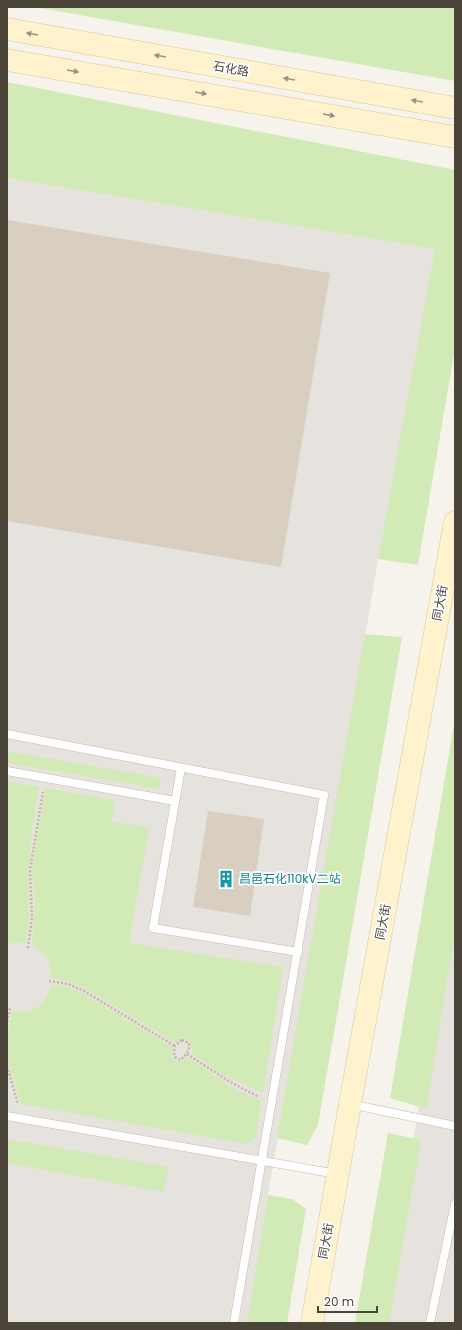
<svg xmlns="http://www.w3.org/2000/svg" width="462" height="1330" font-family="Poppins,'Noto Sans SC',sans-serif">
<style>
.industrial{fill:#e6e2dd}
.green{fill:#d2eab5}
.building{fill:#d8cfc1}
.lines{fill:none;stroke-linecap:round;stroke-linejoin:round}
.lane-casing{stroke:#c2bbae;stroke-width:9}
.secondary-casing{stroke:#d6c79b;stroke-width:23}
.path{stroke:#c4b79f;stroke-width:2.5;stroke-dasharray:2 2;stroke-linecap:butt}
.lane{stroke:#fff;stroke-width:8}
.secondary{stroke:#fff3cd;stroke-width:22}
.oneway{fill:#9c937c}
.labels{text-anchor:middle;stroke-width:3.5;stroke-linejoin:round;paint-order:stroke}
.street-label{font-size:12px;fill:#4b4439;stroke:#fff}
.culture-label{font-size:12px;fill:#0d838f;stroke:#fff;text-anchor:start}
</style>
<rect width="100%" height="100%" fill="#f6f3ec"/>
<g class="industrial">
<polygon points="7,178 436,249 378,559 341,781 269,1188 247,1323 7,1323"/>
<polygon points="455,895 455,1323 382,1323"/>
</g>
<g class="green">
<polygon points="34,7 455,7 455,81"/>
<polygon points="7,82 450,169 455,171 455,348 418,565 378,559 435,249 7,178"/>
<polygon points="365,634 402,637 318,1125 307,1145 277,1138"/>
<polygon points="455,719 455,932 426,1109 390,1098"/>
<polygon points="7,751 161,778 159,789 7,763"/>
<polygon points="7,781 39,787 31,840 28,880 29,919 26,943 13,942 7,945"/>
<path d="M46 788 115 800 112 822 149 827 129 943 283 967 263 1093 220 1073 192 1054 191 1044 189 1039 182 1038 176 1043 79 985 67 981 51 979C52 960 46 955 32 944L35 904 32 867Z"/>
<path d="M52 984 73 989 85 995 173 1047 171 1057 175 1061H181L188 1057 234 1089 261 1101 256 1137 247 1144 21 1104 7 1056 8 1032 12 1012C38 1013 43 1007 52 984Z"/>
<polygon points="388,1133 421,1140 389,1323 355,1323"/>
<polygon points="7,1139 169,1167 163,1192 7,1163"/>
<polygon points="268,1195 292,1199 306,1209 287,1323 247,1323"/>
</g>
<g class="building">
<polygon points="7,220 330,273 281,567 7,521"/>
<polygon points="208,811 264,819 250,916 193,907"/>
</g>
<g class="lines">
<g class="lane-casing">
<g id="lane">
<polyline points="7,734 324,795 234,1323"/>
<polyline points="181,768 153,928 298,952"/>
<polyline points="7,771 175,801"/>
<polyline points="350,1104 455,1126"/>
<polyline points="7,1116 337,1174"/>
<polyline points="430,1323 455,1204"/>
</g>
</g>
<g class="secondary-casing">
<g id="secondary">
<polyline points="7,29 455,108"/>
<polyline points="7,60 455,137"/>
<polyline points="312,1323 350,1104 455,522"/>
</g>
</g>
<g class="path">
<polyline points="28,948 32,918 30,870 43,792"/>
<polyline points="49,981 68,984 84,991 175,1046"/>
<polyline points="7,1022 10,1008"/>
<path d="M182 1040 185 1041 189 1043C190 1051 186 1055 180 1060L176 1058 174 1055 175 1046Z"/>
<polyline points="187,1054 230,1082 259,1097"/>
<polyline points="7,1066 18,1104"/>
</g>
<use href="#lane" class="lane"/>
<use href="#secondary" class="secondary"/>
</g>
<defs><path id="oneway-solid" d="M-6-.8H1V-3.2L6.5 0L1 3.2V.8H-6Z"/></defs>
<g class="oneway">
<use href="#oneway-solid" transform="translate(32 34) rotate(-170)"/>
<use href="#oneway-solid" transform="translate(160 56) rotate(-170)"/>
<use href="#oneway-solid" transform="translate(73 71) rotate(10)"/>
<use href="#oneway-solid" transform="translate(289 79) rotate(-170)"/>
<use href="#oneway-solid" transform="translate(201 93) rotate(10)"/>
<use href="#oneway-solid" transform="translate(417 101) rotate(-170)"/>
<use href="#oneway-solid" transform="translate(329 115) rotate(10)"/>
</g>
<defs>
<g id="building-bare" transform="scale(1.38)"><path d="M-4-6H4V6H1V3H-1V6H-4ZM-2.5-4.3h1.7v1.8h-1.7ZM.8-4.3h1.7v1.8H.8ZM-2.5-1h1.7V.8h-1.7ZM.8-1h1.7V.8H.8Z" fill="#0f9aa8" stroke="#fff" stroke-width="2.5" paint-order="stroke"/></g>
</defs>
<g fill-rule="evenodd">
<use href="#building-bare" x="226" y="879"/>
</g>
<g class="labels">
<g class="street-label">
<text transform="translate(231 69) rotate(10)" y="4">石化路</text>
<text transform="translate(440 603) rotate(-80)" y="4">同大街</text>
<text transform="translate(383 922) rotate(-80)" y="4">同大街</text>
<text transform="translate(326 1241) rotate(-80)" y="4">同大街</text>
</g>
<g class="culture-label">
<text x="239" y="883">昌邑石化110kV二站</text>
</g>
</g>
<rect width="462" height="1330" fill="none" stroke="#4b4439" stroke-width="16"/>
<path d="M318 1306v6h59v-6" fill="none" stroke="#4b4439" stroke-width="2"/>
<text x="324" y="1306" font-size="12" fill="#4b4439" stroke="#ffffff" stroke-width="3" paint-order="stroke">20 m</text>
</svg>
